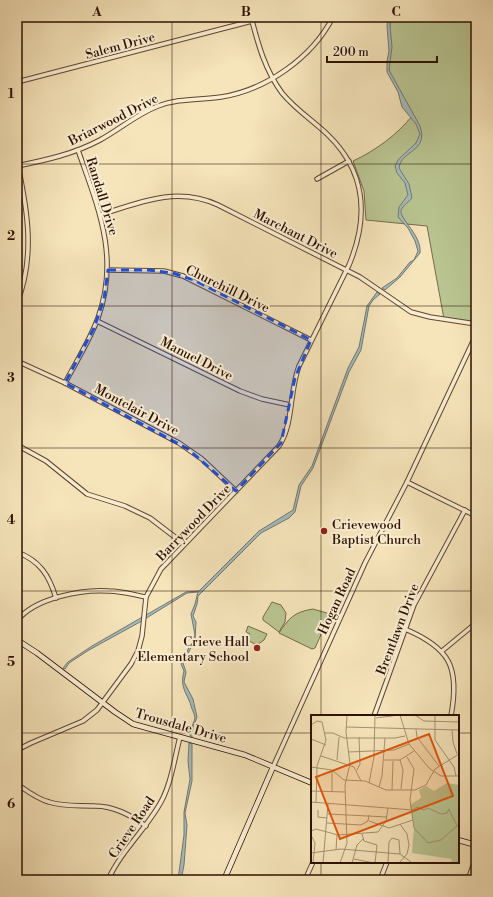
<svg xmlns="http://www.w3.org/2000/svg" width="493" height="897" font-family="'Libre Bodoni',serif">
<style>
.green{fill:#b9c592;stroke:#746b49}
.water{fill:#a3bbbb;stroke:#747770}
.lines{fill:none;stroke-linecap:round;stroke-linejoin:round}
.street-casing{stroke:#60462e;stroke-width:5.5}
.secondary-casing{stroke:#2e1100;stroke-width:6}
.street{stroke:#f9edd2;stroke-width:3.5}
.secondary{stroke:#f9edd2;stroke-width:4.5}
.marked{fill:#1d4ed8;fill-opacity:0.2;stroke:#1d4ed8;stroke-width:3;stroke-dasharray:8 5;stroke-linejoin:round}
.grid{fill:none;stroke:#2e1100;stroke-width:1;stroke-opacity:0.55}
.poi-dot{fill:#8f2418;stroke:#f9edd2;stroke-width:1.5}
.labels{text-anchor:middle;stroke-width:4;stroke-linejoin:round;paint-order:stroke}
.street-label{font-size:13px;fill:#2e1100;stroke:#f9edd2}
.poi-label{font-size:13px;fill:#2e1100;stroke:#f9edd2;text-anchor:start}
.inset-road{fill:none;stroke:#a69070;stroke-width:1}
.view{fill:#df550b;fill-opacity:0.15;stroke:#df550b;stroke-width:2}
.inset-edge{fill:none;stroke:#2e1100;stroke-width:2}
.neatline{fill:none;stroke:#2e1100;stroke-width:1.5}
.grid-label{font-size:13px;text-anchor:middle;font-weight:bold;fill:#2e1100}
</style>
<rect width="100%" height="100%" fill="#f6e4ba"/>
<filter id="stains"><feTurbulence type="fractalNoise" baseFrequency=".005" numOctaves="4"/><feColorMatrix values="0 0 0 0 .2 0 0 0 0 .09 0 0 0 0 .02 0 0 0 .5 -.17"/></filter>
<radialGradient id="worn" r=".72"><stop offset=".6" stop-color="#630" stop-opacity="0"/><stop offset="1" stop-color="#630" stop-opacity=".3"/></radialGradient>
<g class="green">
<path d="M390 17H476V324L444 319 427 226 366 220 364 191 353 161C375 151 398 134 412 116L389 74Z"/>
<polygon points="272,602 281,605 286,613 285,622 279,632 263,620 263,617"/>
<path d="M313 609 330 614 315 648 312 649 279 633C289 618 294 612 313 609Z"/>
<polygon points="248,626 267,634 264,640 257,645 249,641 248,638 250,634 246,632"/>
</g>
<g class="water">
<path d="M388 17H391L390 26 392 47 389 70 420 126C429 152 401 150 399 168L409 184 412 198C409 202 403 205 401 210 399 219 422 235 420 253L400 277 385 290 382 288 397 278 410 262 414 260 418 251 415 241 408 228 398 217 399 207 408 195 405 183 397 173 395 166 398 160 416 143 420 134 416 124 402 107 398 92 387 72V61L389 51 387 26Z"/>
<path d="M377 292 380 294 373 300 369 306 361 350 349 372 313 468 301 486 295 512 289 518 261 533 198 596 197 604 193 616 196 622 195 640 183 663 186 672 184 682 193 699 197 717 193 727 192 737 190 736C190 726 194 724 195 718 195 716 193 711 192 709 188 693 179 689 184 671L181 664 195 635 191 614 195 604 198 592 187 593 140 622 89 650 69 663 65 669 63 668 68 662 92 646 186 592 199 591 259 531 293 510 299 485 312 466 348 368 359 347 367 306Z"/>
<polygon points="189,743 192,744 192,781 185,813 187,825 184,865 181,880 178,880 184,835 184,812 190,779 188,761"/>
</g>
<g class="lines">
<g class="street-casing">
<g id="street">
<polyline points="17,82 252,21"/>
<path d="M17 166C46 160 74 154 100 140 120 129 137 114 158 106 179 98 200 100 221 97 266 90 312 58 333 17"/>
<polyline points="317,179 349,161"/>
<path d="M100 215C140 202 177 186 218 205L360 277 411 312 430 317 476 324"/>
<polyline points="108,270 164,271 183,276 311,340"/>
<path d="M17 303C35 258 28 212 18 166"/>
<polyline points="97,321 240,391 262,399 290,405"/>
<polyline points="17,361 65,383 179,443 202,459 236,491"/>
<path d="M65 383C76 362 90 340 98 318 120 257 98 207 78 150"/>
<polyline points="17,445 46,461 87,494 125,506 150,518 184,544"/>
<polyline points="407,482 476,516"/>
<path d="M17 552C40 561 49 575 56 598"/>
<path d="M17 621C34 598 82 589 109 591 122 591 134 595 146 597"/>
<path d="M405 629C450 648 460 667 451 716"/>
<polyline points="442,651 476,623"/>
<polyline points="374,716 414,605 465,510"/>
<path d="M17 750 31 743 83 721 97 710 131 664 138 651 142 636 146 597 161 569 279 446C294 423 289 392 299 366L349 265C369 217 366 171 327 134 312 120 295 109 282 93 265 70 258 44 251 17"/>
<polyline points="273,767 365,563 407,482 476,335"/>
<path d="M17 784C27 791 37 799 49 802 64 807 79 805 95 806 114 806 130 815 146 826"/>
<path d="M108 880C120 853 143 832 158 807 171 787 174 760 180 737"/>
<polyline points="305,880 313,862"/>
<polyline points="380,880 387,862"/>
<polyline points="468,880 476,857"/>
</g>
</g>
<g class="secondary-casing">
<g id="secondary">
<polyline points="17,640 37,653 115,712 133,724 245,755 312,783"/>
<polyline points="458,840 476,845"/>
<polyline points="224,880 273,767"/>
</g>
</g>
<use href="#street" class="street"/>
<use href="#secondary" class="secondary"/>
</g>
<path class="marked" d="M108 270H148L173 273 194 280 311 340 295 378 281 443 236 491 188 449 65 383 94 328 104 299Z"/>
<path class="grid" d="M172 17V880M321 17V716M17 164H476M17 306H476M17 448H476M17 591H476M17 733H312M458 733H476M321 862V880"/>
<g class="poi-dot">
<circle cx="324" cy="531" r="4"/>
<circle cx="257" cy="648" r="4"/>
</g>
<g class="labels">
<g class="street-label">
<text transform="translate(120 45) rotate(-15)" y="5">Salem Drive</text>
<text transform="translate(113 119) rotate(-27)" y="5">Briarwood Drive</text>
<text transform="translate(103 196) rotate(73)" y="5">Randall Drive</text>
<text transform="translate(296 233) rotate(27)" y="5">Marchant Drive</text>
<text transform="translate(228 288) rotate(26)" y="5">Churchill Drive</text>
<text transform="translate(197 358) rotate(27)" y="5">Manuel Drive</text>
<text transform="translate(137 409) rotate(28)" y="5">Montclair Drive</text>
<text transform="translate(193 522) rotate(-46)" y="5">Barrywood Drive</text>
<text transform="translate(336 601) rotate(-65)" y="5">Hogan Road</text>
<text transform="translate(397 629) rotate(-69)" y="5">Brentlawn Drive</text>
<text transform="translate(181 725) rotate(16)" y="5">Trousdale Drive</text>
<text transform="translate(131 827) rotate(-56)" y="5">Crieve Road</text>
</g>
<g class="poi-label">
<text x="332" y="529">Crievewood<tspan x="332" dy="15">Baptist Church</tspan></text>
<text x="249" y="646" text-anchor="end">Crieve Hall<tspan x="249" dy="15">Elementary School</tspan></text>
</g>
</g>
<g transform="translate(311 715)">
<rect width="148" height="148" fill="#f6e4ba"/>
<path d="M136 68 148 70V148H140L141 144 101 138 103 112 99 90 110 83 108 75 115 71 123 76Z" fill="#b9c592"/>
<path class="inset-road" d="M89 0 98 29 119 54 130 61H148M104 0 113 6 148 7M124 0V25L143 52 145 61M65 3 88 0M0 10 6 6 11 7 15 25 6 51 5 88M35 12 148 15M105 14 106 22 128 51M141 15 142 27 146 39M14 18H22L33 23H84L94 21M0 24 15 30M38 37 83 35 98 29M10 41 43 52 50 66M96 42 103 54 99 85 103 113 117 128 130 125 146 111M26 45 28 22M73 45H89L103 36M89 45 92 55 90 74M0 52 21 55 33 65 54 66 75 75H104L115 70 124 54 148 39M21 55V77M46 55 49 49 48 22M58 68 63 42 64 0M68 72 71 61 74 23M81 75 82 46M0 76 34 77M0 87 102 95 106 92 113 95 117 93 130 99 136 98 138 94 139 97M7 95V102L16 103M139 97 148 114M17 99 76 102M58 106 78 113 102 105M16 108 50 110 57 106 58 100M0 116 5 114 27 120 67 117 75 106 77 93M51 119 53 126 66 130 64 148M0 120 4 128 2 148M25 135 26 120M0 138 30 134 89 139 100 147M43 144 63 148M12 148 17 89M29 148 36 128 34 70 39 49 35 17 36 0M41 148 46 130 52 124M77 148 78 127 81 123 88 125 89 139M88 148 96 139 98 130 96 119 89 109"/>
<path class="view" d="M118 19 142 81 29 124 5 62Z"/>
<rect width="148" height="148" class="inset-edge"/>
</g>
<rect width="493" height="897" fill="none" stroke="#f6e4ba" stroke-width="44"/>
<path d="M327 56v6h110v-6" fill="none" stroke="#2e1100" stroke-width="2"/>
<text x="333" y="56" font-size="12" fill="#2e1100" stroke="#f9edd2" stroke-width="3" paint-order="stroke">200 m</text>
<rect x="22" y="22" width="449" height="853" class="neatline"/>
<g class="grid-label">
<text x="97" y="16">A</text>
<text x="246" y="16">B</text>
<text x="396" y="16">C</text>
<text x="11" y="98">1</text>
<text x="11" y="240">2</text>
<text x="11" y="382">3</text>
<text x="11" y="524">4</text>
<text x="11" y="666">5</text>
<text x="11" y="808">6</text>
</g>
<rect width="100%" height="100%" filter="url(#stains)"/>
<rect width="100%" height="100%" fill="url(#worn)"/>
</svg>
